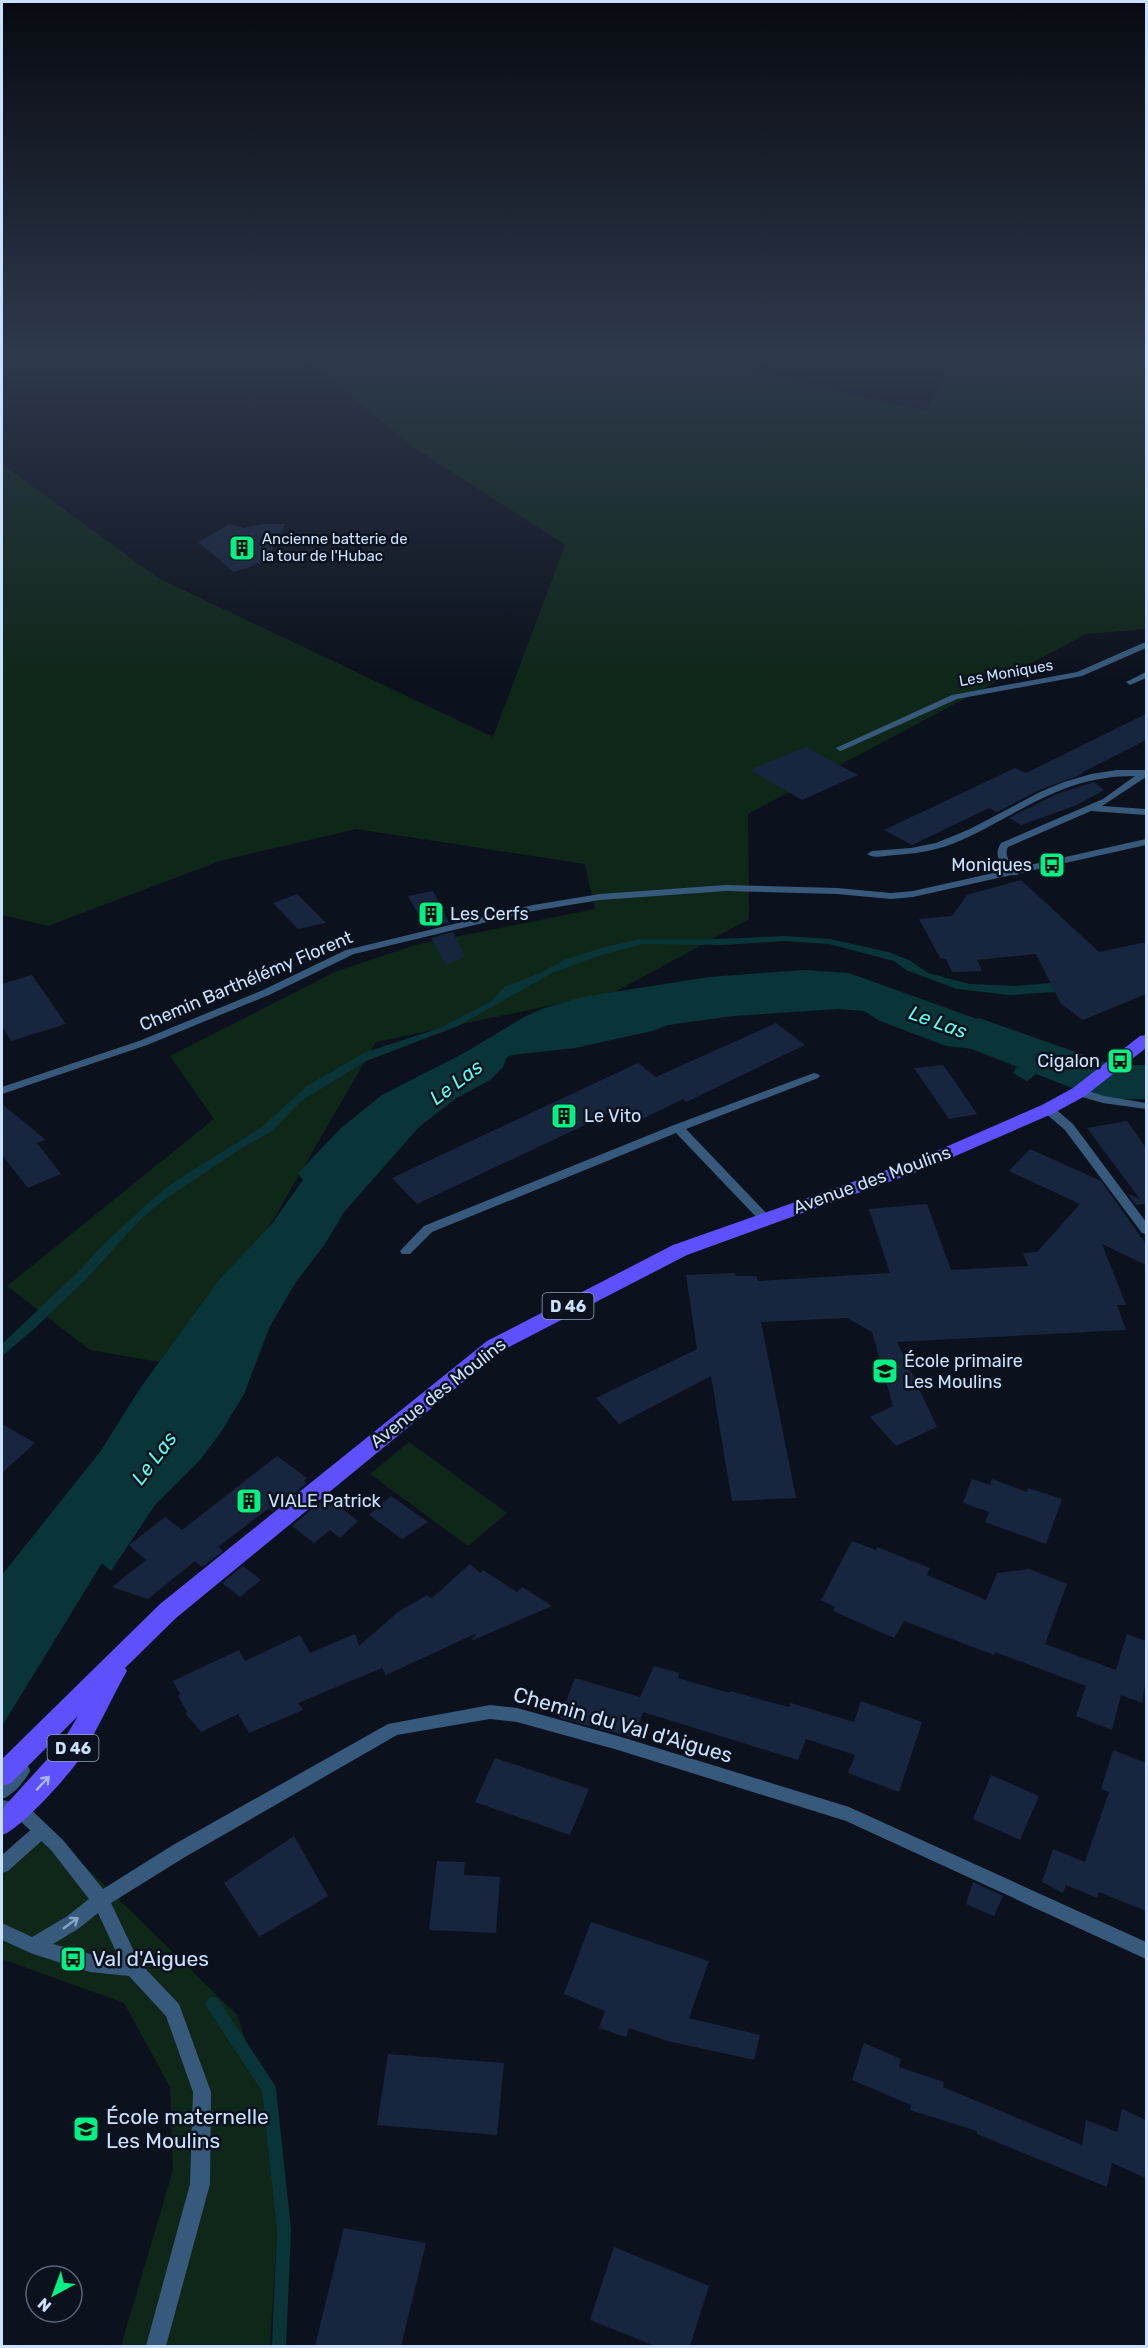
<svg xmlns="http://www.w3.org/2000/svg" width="1148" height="2348" font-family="Rubik,sans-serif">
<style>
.green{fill:#0f2719}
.water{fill:#093539}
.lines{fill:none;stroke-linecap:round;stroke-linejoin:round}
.stream{stroke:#093539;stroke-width:14}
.river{fill:#093539;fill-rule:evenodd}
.building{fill:#18253e}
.service{fill:#375a7c;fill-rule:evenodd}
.minor{fill:#375a7c;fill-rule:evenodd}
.tertiary{fill:#375a7c;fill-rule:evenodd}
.primary{fill:#5e51fd;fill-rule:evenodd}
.oneway{stroke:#a9b5fe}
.oneway2{stroke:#87a4c4}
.labels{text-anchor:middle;stroke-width:5;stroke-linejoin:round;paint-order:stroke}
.far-poi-label{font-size:15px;fill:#c9e0fe;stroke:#0c121d;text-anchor:start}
.far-street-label{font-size:15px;fill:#c9e0fe;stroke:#0c121d}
.shield{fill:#0c121d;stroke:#90a2ba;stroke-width:1.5}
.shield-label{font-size:16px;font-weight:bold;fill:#c9e0fe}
.poi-label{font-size:18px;fill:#c9e0fe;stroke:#0c121d;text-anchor:start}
.street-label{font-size:18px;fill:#c9e0fe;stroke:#0c121d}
.water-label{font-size:20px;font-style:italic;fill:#58fdee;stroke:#0c121d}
.near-street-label{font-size:21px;fill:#c9e0fe;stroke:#0c121d}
.near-poi-label{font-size:21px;fill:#c9e0fe;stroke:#0c121d;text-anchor:start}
</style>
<rect width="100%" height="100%" fill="#0c121d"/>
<g class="green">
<polygon points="295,350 658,350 926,411 959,350 1146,350 1146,629 1086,634 748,814 749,919 615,992 376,1042 188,1367 90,1350 7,1286 214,1119 170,1056 335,972 415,945 595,909 585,864 356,829 220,861 48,926 2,915 2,464 158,578 493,737 565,545 412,446"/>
<polygon points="409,1442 507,1513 468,1546 370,1474"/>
<polygon points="43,1825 237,2015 265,2096 277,2230 270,2346 121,2346 173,2170 170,2087 124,2003 2,1959 2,1860"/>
</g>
<g class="water">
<polygon points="784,936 830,939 888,952 909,960 928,973 970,984 1016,986 1051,983 1055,992 1010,995 957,989 906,970 894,961 829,944 784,941 723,945 643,944 601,955 552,973 458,1026 366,1061 301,1101 272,1131 240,1149 162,1201 139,1221 86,1279 35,1328 2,1356 2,1344 80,1270 104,1244 146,1205 171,1184 262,1127 307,1086 364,1053 440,1028 492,1001 504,987 540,973 564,960 605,947 640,939 716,939"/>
<polygon points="804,970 849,973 1066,1051 1027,1081 1013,1073 1018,1065 974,1049 946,1046 880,1021 864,1011 838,1009 733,1016 668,1025 652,1031 575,1048 512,1055 507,1057 503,1067 490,1080 455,1099 419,1127 344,1212 325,1244 296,1282 270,1326 244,1394 221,1432 200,1460 155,1505 111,1571 102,1563 2,1726 2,1575 100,1452 141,1387 220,1279 271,1225 303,1180 298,1173 341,1128 382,1095 464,1053 524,1017 542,1009 582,997 709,977"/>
</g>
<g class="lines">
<polyline class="stream" points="213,2004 269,2089 284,2230 279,2346"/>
<polygon class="river" points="979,1018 1113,1065 1146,1065 1146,1099 1107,1099 1088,1094 961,1045 953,1034 961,1023"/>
</g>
<g class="building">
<polygon points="230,524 243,528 262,524 285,524 267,561 234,572 198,542"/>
<polygon points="1146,714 1146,740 1081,773 1083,774 1039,790 997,812 989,808 912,845 884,830 1015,768 1026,773"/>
<polygon points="806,747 858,775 802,800 750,770"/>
<polygon points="1094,782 1104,790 1077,805 1021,825 1009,818 1057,794"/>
<polygon points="1021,880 1099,952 1146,942 1146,994 1083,1020 1061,1004 1036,954 977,960 982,971 952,972 946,959 940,958 919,919 952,916 967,895"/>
<polygon points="433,891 449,923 426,928 408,896"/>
<polygon points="297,894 326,923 298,929 273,903"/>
<polygon points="453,932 465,956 446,965 431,938"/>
<polygon points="32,975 66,1024 11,1041 2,1026 2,984"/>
<polygon points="776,1023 805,1045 686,1102 683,1099 634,1123 619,1109 417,1204 392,1178 638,1063 656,1077"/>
<polygon points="943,1065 960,1089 977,1114 949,1119 914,1068"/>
<polygon points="2,1104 46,1140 37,1143 61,1174 28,1188 2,1155"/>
<polygon points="1127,1121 1146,1148 1146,1207 1144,1204 1136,1205 1128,1194 1140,1199 1087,1128"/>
<polygon points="1030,1149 1101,1181 1146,1244 1146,1265 1102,1244 1126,1305 1117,1305 1126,1330 897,1342 937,1427 896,1446 870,1417 893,1406 872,1332 847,1318 761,1322 796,1498 732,1501 711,1376 619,1424 596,1398 697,1349 686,1275 734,1273 736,1276 756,1276 758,1281 890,1273 869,1209 927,1204 951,1270 1028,1266 1023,1253 1037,1252 1080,1204 1009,1171"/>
<polygon points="2,1424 35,1443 2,1473"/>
<polygon points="277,1456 307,1478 304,1481 307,1483 272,1511 269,1508 218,1547 223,1551 202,1567 195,1561 148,1599 112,1587 146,1560 129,1545 165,1517 182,1530"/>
<polygon points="972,1479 990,1485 992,1479 1027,1492 1028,1488 1062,1499 1046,1544 985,1522 989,1512 963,1503"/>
<polygon points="391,1496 428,1522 402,1539 369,1515"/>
<polygon points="326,1497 358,1521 340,1538 330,1530 314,1543 292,1526"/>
<polygon points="852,1541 876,1550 877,1547 930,1568 927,1575 986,1600 997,1573 1029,1569 1067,1584 1045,1644 1116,1670 1127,1634 1146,1641 1146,1679 1142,1703 1121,1695 1112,1730 1076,1716 1086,1686 995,1652 994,1655 904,1621 894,1638 833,1611 835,1607 821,1600"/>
<polygon points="470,1564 480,1573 483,1570 517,1592 522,1587 552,1606 471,1641 477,1633 386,1675 382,1668 298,1703 303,1710 249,1733 238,1714 201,1732 185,1713 187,1712 178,1696 180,1694 173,1681 239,1650 245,1661 300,1635 310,1653 355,1634 359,1646 398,1612 427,1595 432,1598"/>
<polygon points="243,1566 261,1580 240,1597 222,1583"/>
<polygon points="654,1666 679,1673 678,1678 730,1693 730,1691 789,1707 791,1703 854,1722 861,1701 922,1722 899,1792 848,1773 855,1755 806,1739 798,1760 643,1712 634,1738 560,1718 575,1678 640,1697"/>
<polygon points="1113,1750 1146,1763 1146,1911 1099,1892 1097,1898 1066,1885 1063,1893 1042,1882 1053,1849 1085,1862 1109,1792 1101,1789"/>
<polygon points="495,1758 589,1789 570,1835 475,1802"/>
<polygon points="991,1775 1039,1796 1020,1840 973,1819"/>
<polygon points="294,1836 328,1896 259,1937 224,1883"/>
<polygon points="437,1861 465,1862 464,1875 500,1877 496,1933 429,1930"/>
<polygon points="973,1882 1003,1896 994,1916 966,1904"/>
<polygon points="591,1922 709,1961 689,2018 760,2035 754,2060 668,2041 629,2028 626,2037 599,2028 605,2011 564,1994"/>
<polygon points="864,2043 901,2059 899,2067 944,2082 943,2087 1082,2145 1086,2120 1117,2132 1122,2109 1146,2120 1146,2178 1112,2163 1107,2187 977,2134 977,2131 910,2110 911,2105 852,2080"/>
<polygon points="388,2054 504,2063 497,2135 377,2125"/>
<polygon points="344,2228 426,2243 401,2346 315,2346"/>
<polygon points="614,2247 709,2286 690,2346 655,2346 590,2320"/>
</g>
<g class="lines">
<g class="service">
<polygon points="1143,643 1146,643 1146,648 1082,676 957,699 843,750 840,751 836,748 952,695 1077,672"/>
<polygon points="1146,672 1146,678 1130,685 1126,682"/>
<path d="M1117 770H1146V777L1102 806 1146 809V815L1091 811 1008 847C1003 857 1012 864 1018 871V875H1012C1002 865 992 857 1001 843L1103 799 1135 776C1113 776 1093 779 1072 786 1030 800 993 828 952 844 934 851 913 854 894 855 885 856 874 859 867 854L872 851 911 848 936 843 970 829 1040 792 1064 782 1091 774Z"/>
<polygon points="814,1073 818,1074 820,1076 818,1078 686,1129 768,1215 770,1218 768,1221 760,1221 676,1133 432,1232 410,1254 402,1254 400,1251 424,1226 674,1125"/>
<polygon points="41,1823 47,1826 49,1831 47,1836 8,1871 2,1873 2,1855 35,1826"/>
</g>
<g class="minor">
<polygon points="1079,1088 1104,1096 1146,1103 1146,1109 1103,1103 1075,1095 1073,1092"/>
<path d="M490 1705 517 1708 618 1736 849 1807 1146 1942V1959L846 1821 618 1750 517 1722 490 1719 397 1735 185 1857 111 1903 139 1962 179 2004 211 2092 210 2184 166 2346H146L190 2184 193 2092 166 2016 129 1976 90 1972 33 1954 2 1940V1923L32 1937 66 1917 89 1899 51 1850 15 1816 2 1814V1800L25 1804 63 1840 103 1889 173 1845 388 1724ZM98 1913 119 1958 90 1954 53 1944 78 1929Z"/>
<path d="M22 1764 28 1766 30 1771C25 1781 12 1796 2 1799V1781L16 1766Z"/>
</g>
<g class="tertiary">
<polygon points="1146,839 1146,845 913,897 891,899 837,894 726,891 600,900 533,911 354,954 269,995 147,1045 2,1094 2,1087 139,1041 261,991 346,950 533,905 600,894 726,885 837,888 891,893 913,891"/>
<polygon points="1048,1105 1052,1106 1073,1124 1146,1222 1146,1234 1142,1233 1065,1130 1044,1112 1042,1109"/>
</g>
<path class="primary" d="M1146 1035V1048L1085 1096 1054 1113 930 1167 687 1255 501 1351 176 1618 125 1668 127 1671 123 1678C109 1704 96 1732 81 1757 69 1775 20 1830 2 1835V1809L62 1743 78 1716 11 1783 2 1786V1759L160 1604 487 1341 673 1245 918 1159 1042 1105 1073 1088 1140 1036Z"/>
</g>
<defs><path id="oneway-shaft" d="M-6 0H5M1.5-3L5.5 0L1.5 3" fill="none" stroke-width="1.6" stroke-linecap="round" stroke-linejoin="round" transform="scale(1.5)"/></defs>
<use class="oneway" href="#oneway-shaft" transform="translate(43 1783) rotate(-47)"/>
<use class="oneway2" href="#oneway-shaft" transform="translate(71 1923) rotate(-36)"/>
<linearGradient id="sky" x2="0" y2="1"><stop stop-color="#070a10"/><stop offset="0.52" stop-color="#2e394c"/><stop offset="1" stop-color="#2e394c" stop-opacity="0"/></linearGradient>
<rect width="1148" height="679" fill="url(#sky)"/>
<defs>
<g id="building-square" transform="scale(1.35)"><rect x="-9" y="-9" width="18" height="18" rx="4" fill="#03f085" stroke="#0c121d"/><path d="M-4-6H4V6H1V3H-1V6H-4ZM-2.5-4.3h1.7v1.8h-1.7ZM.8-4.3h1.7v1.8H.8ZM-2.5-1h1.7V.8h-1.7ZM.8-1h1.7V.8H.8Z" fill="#111"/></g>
<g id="bus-square" transform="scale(1.35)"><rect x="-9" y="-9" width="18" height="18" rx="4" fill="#03f085" stroke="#0c121d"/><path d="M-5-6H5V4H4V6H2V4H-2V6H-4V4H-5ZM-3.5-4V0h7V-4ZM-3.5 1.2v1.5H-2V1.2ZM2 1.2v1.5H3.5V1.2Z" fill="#111"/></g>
<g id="school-square" transform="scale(1.35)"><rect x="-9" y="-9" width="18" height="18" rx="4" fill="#03f085" stroke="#0c121d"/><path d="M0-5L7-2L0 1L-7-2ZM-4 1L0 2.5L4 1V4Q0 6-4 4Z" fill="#111"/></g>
</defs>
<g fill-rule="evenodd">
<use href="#building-square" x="242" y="548"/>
<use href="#bus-square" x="1052" y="865"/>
<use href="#building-square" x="431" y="914"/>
<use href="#bus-square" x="1120" y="1061"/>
<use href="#building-square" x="564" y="1116"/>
<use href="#school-square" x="885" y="1371"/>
<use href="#building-square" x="249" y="1501"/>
<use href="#bus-square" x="73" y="1959"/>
<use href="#school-square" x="86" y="2129"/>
</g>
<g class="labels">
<g class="far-poi-label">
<text x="262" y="544">Ancienne batterie de<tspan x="262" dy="17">la tour de l'Hubac</tspan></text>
</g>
<g class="far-street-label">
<text transform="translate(1006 673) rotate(-10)" y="5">Les Moniques</text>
</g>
<g class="shield">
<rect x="542.5" y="1293" width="51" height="26" rx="4.5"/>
<rect x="47.5" y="1735" width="51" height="26" rx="4.5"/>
</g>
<g class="shield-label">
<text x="568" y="1312">D 46</text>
<text x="73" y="1754">D 46</text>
</g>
<g class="poi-label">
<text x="1032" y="871" text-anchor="end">Moniques</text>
<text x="450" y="920">Les Cerfs</text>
<text x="1100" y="1067" text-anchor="end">Cigalon</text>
<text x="584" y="1122">Le Vito</text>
<text x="904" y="1367">École primaire<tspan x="904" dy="21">Les Moulins</tspan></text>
<text x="268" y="1507">VIALE Patrick</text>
</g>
<g class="street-label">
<text transform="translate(246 981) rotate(-23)" y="6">Chemin Barthélémy Florent</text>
<text transform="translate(872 1180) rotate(-20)" y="6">Avenue des Moulins</text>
<text transform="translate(438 1393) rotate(-38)" y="6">Avenue des Moulins</text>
</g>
<g class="water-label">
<text transform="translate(938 1022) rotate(20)" y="7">Le Las</text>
<text transform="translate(456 1082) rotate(-37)" y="7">Le Las</text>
<text transform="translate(154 1458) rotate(-53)" y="7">Le Las</text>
</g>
<g class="near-street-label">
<text transform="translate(623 1725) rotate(16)" y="7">Chemin du Val d'Aigues</text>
</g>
<g class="near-poi-label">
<text x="92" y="1966">Val d'Aigues</text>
<text x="106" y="2124">École maternelle<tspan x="106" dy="24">Les Moulins</tspan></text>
</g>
</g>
<rect width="1148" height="2348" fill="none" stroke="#c9e0fe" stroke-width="6"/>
<g transform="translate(54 2294) rotate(221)"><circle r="28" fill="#0c121d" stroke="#586477" stroke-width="1.5"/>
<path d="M0-4.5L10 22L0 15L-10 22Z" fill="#03f085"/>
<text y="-9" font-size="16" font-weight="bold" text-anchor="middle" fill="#c9e0fe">N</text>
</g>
</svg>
